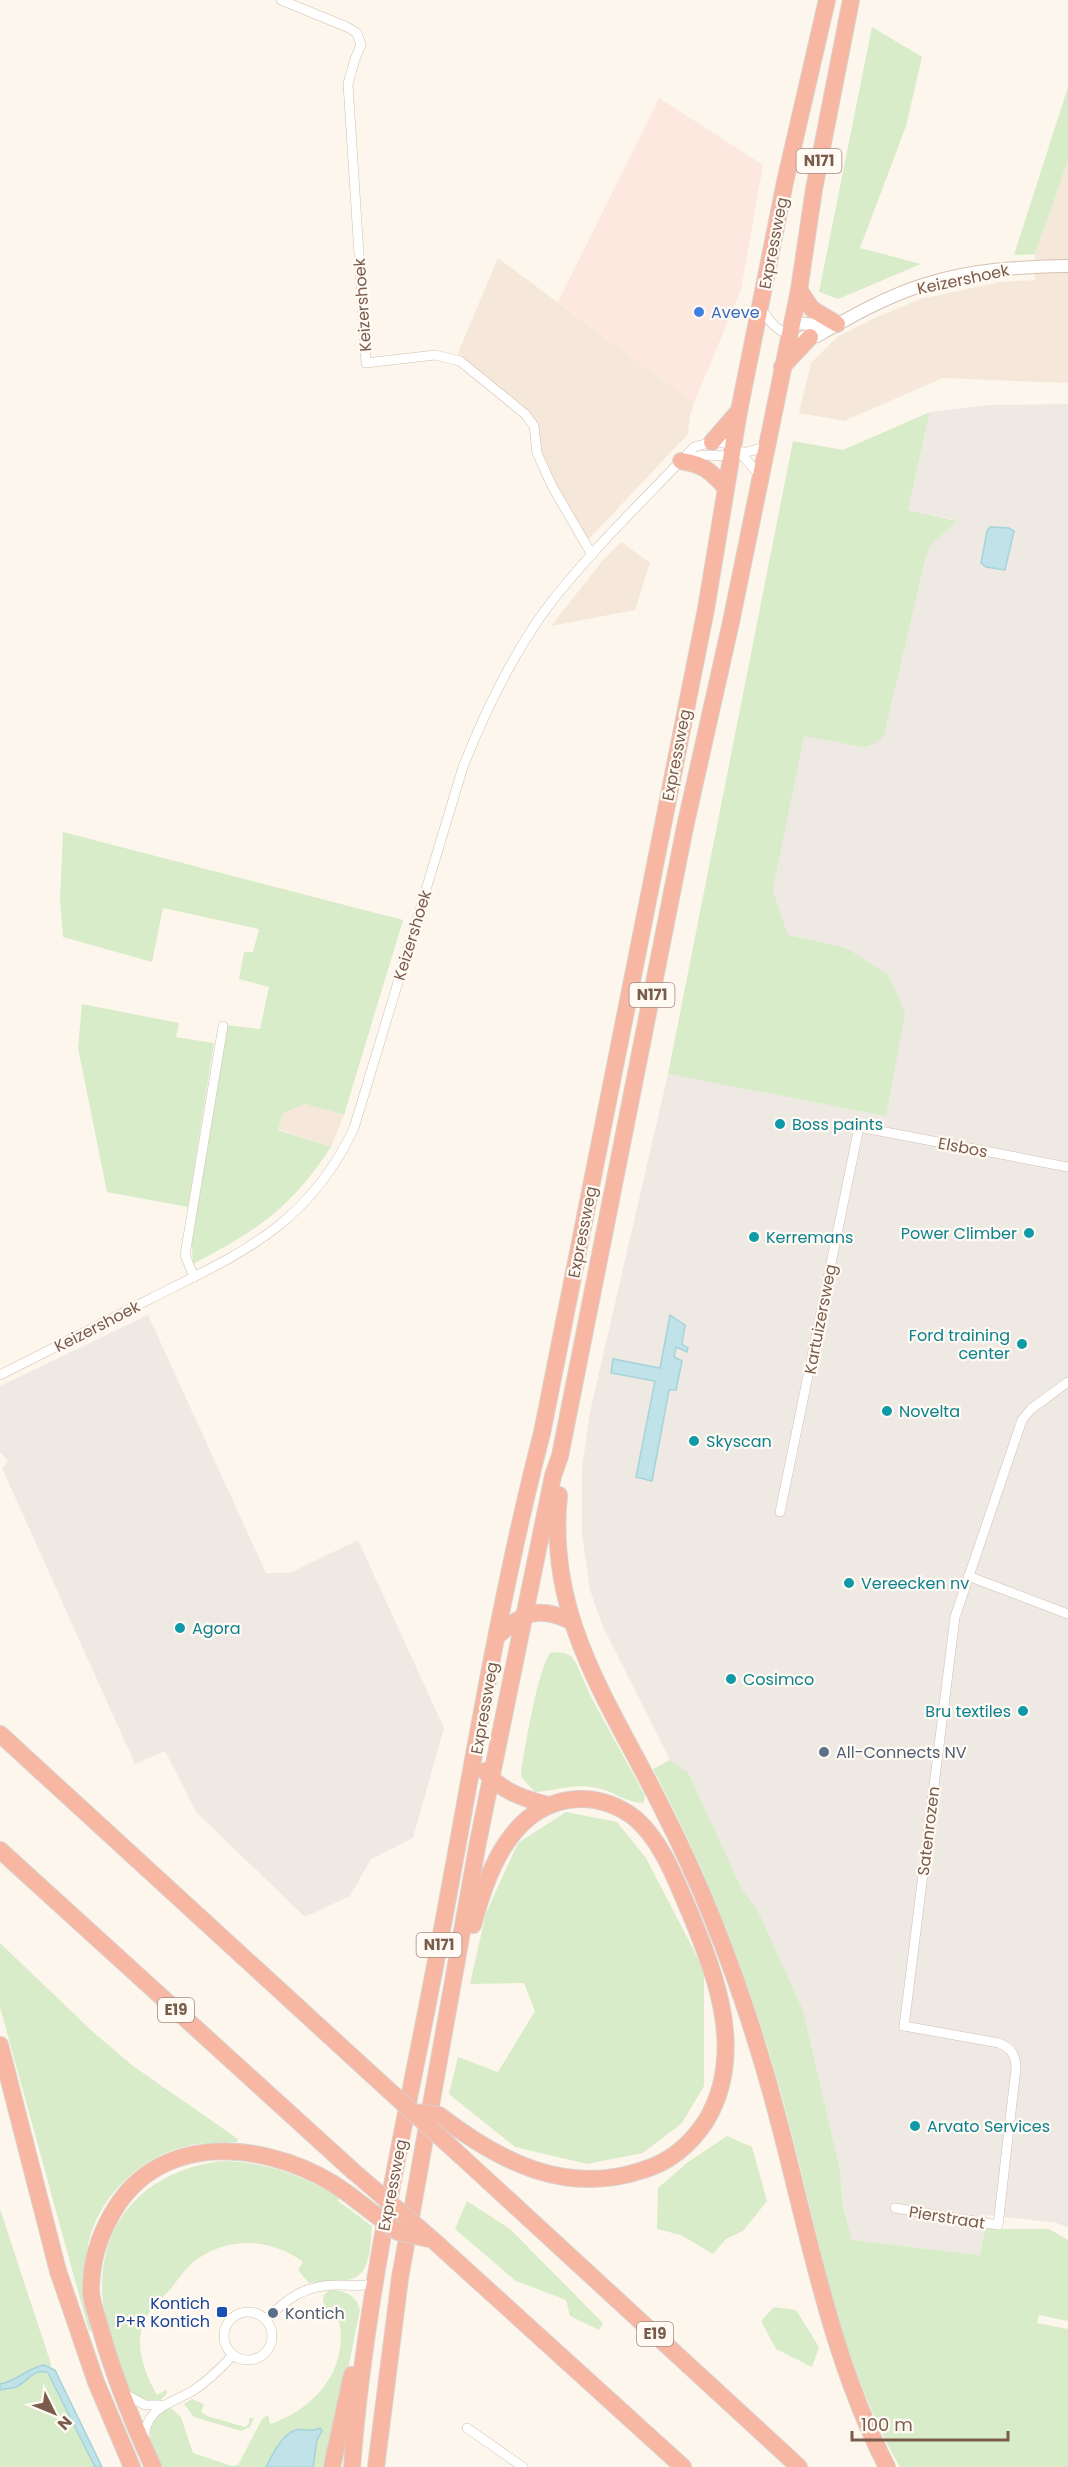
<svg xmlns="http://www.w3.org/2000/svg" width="1068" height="2467" font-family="Poppins,sans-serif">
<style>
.residential{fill:#f5e8da}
.commercial{fill:#fde8e0}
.industrial{fill:#efe9e4}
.green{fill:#d8ecc9}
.water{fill:#bfe3e8;stroke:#a5d3da;stroke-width:1.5}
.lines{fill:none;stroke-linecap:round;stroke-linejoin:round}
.street-casing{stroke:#d1beb0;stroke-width:10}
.secondary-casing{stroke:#d6c0b0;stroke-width:14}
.highway-casing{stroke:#dad1cd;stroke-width:18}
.street{stroke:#fff;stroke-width:9}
.secondary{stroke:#fff;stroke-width:12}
.highway{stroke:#f7b7a3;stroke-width:16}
.highway-bridge-casing{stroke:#dad1cd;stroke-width:18;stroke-linecap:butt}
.highway-bridge{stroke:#f7b7a3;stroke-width:16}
.shop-dot{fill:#3f7fe0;stroke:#fffaf3;stroke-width:2}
.culture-dot{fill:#0f9aa8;stroke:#fffaf3;stroke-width:2}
.service-dot{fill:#5c6f8a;stroke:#fffaf3;stroke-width:2}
.transit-dot{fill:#1a4fb4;stroke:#fffaf3;stroke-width:2}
.labels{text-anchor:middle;stroke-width:4.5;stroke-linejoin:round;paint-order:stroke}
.shield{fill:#fffaf3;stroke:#a28b7f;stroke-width:1.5}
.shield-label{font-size:15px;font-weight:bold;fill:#7a5c4d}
.street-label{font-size:16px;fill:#7a5c4d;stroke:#fffaf3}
.shop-label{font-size:16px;fill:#366cbe;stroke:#fffaf3;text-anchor:start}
.culture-label{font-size:16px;fill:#0d838f;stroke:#fffaf3;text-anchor:start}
.service-label{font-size:16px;fill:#4e5e75;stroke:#fffaf3;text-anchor:start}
.transit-label{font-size:16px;fill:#164399;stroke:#fffaf3;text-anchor:end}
</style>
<rect width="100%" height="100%" fill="#fdf6ec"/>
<g class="residential">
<polygon points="1068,161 1068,383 943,378 844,421 799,413 811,363 837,337 875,318 920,299 1000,282 1035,280 1035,254"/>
<polygon points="498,258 694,403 690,416 688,434 588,540 572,519 543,458 537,430 460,358 458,353"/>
<polygon points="621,542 650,563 635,610 551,626 604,559"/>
<polygon points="305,1104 344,1115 331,1147 278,1129 283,1113"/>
</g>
<polygon class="commercial" points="659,98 763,165 741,290 694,403 558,302"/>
<g class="industrial">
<polygon points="1068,404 1068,2228 1057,2223 987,2215 980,2255 852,2240 843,2206 840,2170 803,2010 759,1913 741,1887 688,1772 670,1760 603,1627 590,1590 582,1533 582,1468 590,1412 668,1074 886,1115 887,974 847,948 788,935 773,890 804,735 862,747 884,736 925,561 930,546 956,520 908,510 930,412 989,405"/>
<polygon points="148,1315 266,1573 290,1573 358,1540 444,1728 413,1838 371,1859 350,1896 305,1917 196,1812 165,1751 135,1764 2,1468 8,1461 0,1452 0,1386"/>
</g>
<g class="green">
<polygon points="872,27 922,57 906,126 860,248 921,264 838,299 819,292"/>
<polygon points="1068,87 1068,161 1035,254 1014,255"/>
<polygon points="930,412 908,510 957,521 930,546 925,561 884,736 874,744 862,747 804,736 773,890 788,935 847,948 887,974 897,993 905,1014 886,1116 668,1074 793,441 843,450"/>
<path d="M63 832 403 920 344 1115 305 1104 283 1113 278 1130 331 1147C290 1209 258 1230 193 1264L191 1233 226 1025 260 1029 269 987 239 979 244 952H253L259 929 163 908 152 962 63 937 60 901Z"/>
<polygon points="82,1004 179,1023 176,1037 214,1043 188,1207 107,1192 78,1048"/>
<path d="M551 1652 564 1653 571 1656 576 1663 592 1699 643 1792 645 1797 643 1803C627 1803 613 1791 597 1788 574 1783 558 1791 535 1792L522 1778 521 1771C526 1744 537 1670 551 1652Z"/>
<path d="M670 1760 688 1772 741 1887 759 1913 803 2010 840 2170 843 2206 852 2240 980 2255 985 2229H1049L1068 2240V2321L1039 2315 1037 2323 1068 2329V2467H900C839 2360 820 2241 789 2123 757 2000 713 1882 653 1769Z"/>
<polygon points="566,1812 617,1822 646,1858 704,1970 704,2086 682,2123 643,2153 587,2164 515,2147 449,2094 458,2057 498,2072 535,2011 524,1983 470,1984 486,1913 518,1843"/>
<path d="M0 1943 94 2033 133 2066 238 2139 237 2142C221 2143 203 2142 187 2146 138 2157 92 2203 87 2253 85 2279 88 2305 91 2331H89L0 2007Z"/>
<polygon points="727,2136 752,2147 767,2201 743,2231 726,2239 713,2254 681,2235 657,2229 658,2188 688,2162"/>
<path d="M223 2161C265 2162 304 2175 339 2198L338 2201 372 2226C370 2242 372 2274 351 2279 338 2283 323 2280 309 2283L298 2270 303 2262C271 2238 229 2236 196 2260 186 2267 179 2279 171 2288 163 2297 153 2306 147 2316 132 2340 144 2373 157 2395L166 2390 167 2393 160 2401C150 2402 139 2400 131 2391 119 2379 116 2356 111 2340 82 2249 126 2172 223 2161Z"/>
<polygon points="467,2201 510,2229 603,2323 599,2330 570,2316 566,2300 516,2281 455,2229"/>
<path d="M0 2209 51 2364 50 2367C35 2363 26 2375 14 2381 10 2383 5 2383 0 2384Z"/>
<path d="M330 2290C345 2291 356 2294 360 2310L328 2467H160C150 2445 140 2419 171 2408L181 2417 193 2453 232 2466 238 2465 262 2419 268 2415 270 2424C321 2407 355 2360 335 2306L326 2309 323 2301 324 2295Z"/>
<polygon points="774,2307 796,2310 819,2347 812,2367 776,2349 761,2321"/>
<polygon points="42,2371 50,2376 95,2467 0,2467 0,2390 13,2387"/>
<polygon points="192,2399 204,2404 201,2412 207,2416 245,2427 249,2424 249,2418 254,2418 250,2427 241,2431 194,2417 184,2404"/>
</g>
<g class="water">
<polygon points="990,527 1009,528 1014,531 1005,570 986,567 981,563 987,531"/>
<polygon points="670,1315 685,1325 682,1344 688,1348 687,1352 676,1347 674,1357 682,1361 676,1390 669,1390 652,1481 636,1477 655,1381 611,1373 613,1359 660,1368"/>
<path d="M44 2365 55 2370 102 2467H95L48 2373C35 2367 27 2382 16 2387 11 2388 5 2389 0 2390V2384C18 2381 27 2368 44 2365Z"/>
<path d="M320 2428 322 2431 317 2440 313 2467H266C272 2455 283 2433 296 2430 306 2428 312 2433 320 2428Z"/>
</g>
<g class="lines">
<g class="street-casing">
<g id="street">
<polyline points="281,0 347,27 357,33 361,45 355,59 348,84 366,363 435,355 460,361 525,414 534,426 537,453 552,486 592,555"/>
<path d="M761 308C768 319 776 331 789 334"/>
<polyline points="686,460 701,455 731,456 766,447"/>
<polyline points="194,1277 185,1255 223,1026"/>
<path d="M0 1375C50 1350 100 1324 150 1299 241 1253 308 1226 354 1128L463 767C485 711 511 657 546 609 590 551 644 500 694 447L712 442 733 444 760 476"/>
<polyline points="780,1512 859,1127 1068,1167"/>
<polyline points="968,1576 1068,1614"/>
<path d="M895 2208 998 2225 1016 2068C1016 2055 1011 2048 999 2043L904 2026 905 2019 955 1617 1022 1420 1031 1409 1068 1382"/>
<circle cx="248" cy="2336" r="24"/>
<path d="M266 2319C288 2298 305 2285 337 2285 351 2285 362 2287 375 2283"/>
<polyline points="123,2393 145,2405 162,2405"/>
<polyline points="467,2428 523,2467"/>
<path d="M143 2441C147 2405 169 2405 194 2390 209 2380 221 2368 233 2355"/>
</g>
</g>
<g class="secondary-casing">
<g id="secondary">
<polyline points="791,322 830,327"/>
<path d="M804 337 817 336C852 316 887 296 926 284 972 269 1020 267 1068 266"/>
</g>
</g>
<g class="highway-casing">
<g id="highway">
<polyline points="799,290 812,309 837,324"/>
<polyline points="782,367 810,337"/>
<polyline points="712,442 739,411"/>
<path d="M681 461C702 464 711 471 725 487"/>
<path d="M559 1495C546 1619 611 1704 663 1810 714 1910 752 2017 780 2126 810 2241 832 2360 887 2467"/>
<path d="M497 1636C524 1613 537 1605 571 1621"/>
<polyline points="0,1734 371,2074"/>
<path d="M485 1771C500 1791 525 1799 548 1805"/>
<polyline points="0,1850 353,2171"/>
<polyline points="0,2045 58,2271 96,2382 132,2467"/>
<path d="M439 2115C500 2162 566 2196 643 2170 670 2162 691 2144 706 2121 746 2054 717 1978 690 1913 676 1881 663 1843 636 1819 620 1806 599 1798 578 1799 513 1802 487 1871 473 1925"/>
<polyline points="462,2157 799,2467"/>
<polyline points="433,2240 683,2467"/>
<path d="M153 2467C132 2421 113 2375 100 2327 97 2316 92 2303 91 2292 91 2262 98 2239 112 2214 161 2126 277 2142 347 2193"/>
<polyline points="332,2467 352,2375"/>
<path d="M352 2467C365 2296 404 2129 436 1961 470 1785 497 1606 542 1433L706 609 739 411 785 182 827 0"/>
<polyline points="376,2467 400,2278 478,1842 553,1476 560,1456 685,827 731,622 799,290 814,189 851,0"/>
</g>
</g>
<use href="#street" class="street"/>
<use href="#secondary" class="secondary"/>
<use href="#highway" class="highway"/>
<g class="highway-bridge-casing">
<g id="highway-bridge">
<polyline points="371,2074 462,2157"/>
<polyline points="412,2112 439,2115"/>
<polyline points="353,2171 433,2240"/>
<polyline points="347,2193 398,2232 429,2239"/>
</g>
</g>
<use href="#highway-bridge" class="highway-bridge"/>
</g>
<circle class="shop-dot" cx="699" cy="312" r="6"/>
<g class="culture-dot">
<circle cx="780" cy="1124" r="6"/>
<circle cx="1029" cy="1233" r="6"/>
<circle cx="754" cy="1237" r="6"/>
<circle cx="1022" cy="1344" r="6"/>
<circle cx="887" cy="1411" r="6"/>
<circle cx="694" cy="1441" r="6"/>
<circle cx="849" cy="1583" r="6"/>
<circle cx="180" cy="1628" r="6"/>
<circle cx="731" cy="1679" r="6"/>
<circle cx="1023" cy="1711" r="6"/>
<circle cx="915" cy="2126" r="6"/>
</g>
<g class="service-dot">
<circle cx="824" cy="1752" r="6"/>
<circle cx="273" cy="2313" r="6"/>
</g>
<rect class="transit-dot" x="216" y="2306" width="12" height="12" rx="3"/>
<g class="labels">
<g class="shield">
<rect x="796.5" y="149" width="45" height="24" rx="4.5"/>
<rect x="629.5" y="983" width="45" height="24" rx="4.5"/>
<rect x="416.5" y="1933" width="45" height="24" rx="4.5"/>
<rect x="158" y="1998" width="36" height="24" rx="4.5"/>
<rect x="637" y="2322" width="36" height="24" rx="4.5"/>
</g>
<g class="shield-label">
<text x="819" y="166">N171</text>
<text x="652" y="1000">N171</text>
<text x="439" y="1950">N171</text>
<text x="176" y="2015">E19</text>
<text x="655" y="2339">E19</text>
</g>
<g class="street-label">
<text transform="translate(773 243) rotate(-79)" y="6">Expressweg</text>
<text transform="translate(963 279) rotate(-12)" y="6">Keizershoek</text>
<text transform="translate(362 305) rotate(-94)" y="6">Keizershoek</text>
<text transform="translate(676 755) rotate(-79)" y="6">Expressweg</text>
<text transform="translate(412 935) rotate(-73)" y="6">Keizershoek</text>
<text transform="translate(963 1147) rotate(11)" y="6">Elsbos</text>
<text transform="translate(582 1232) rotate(-79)" y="6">Expressweg</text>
<text transform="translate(820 1319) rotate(-79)" y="6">Kartuizersweg</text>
<text transform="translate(97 1326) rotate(-27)" y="6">Keizershoek</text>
<text transform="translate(484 1708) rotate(-80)" y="6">Expressweg</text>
<text transform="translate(928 1831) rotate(-83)" y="6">Satenrozen</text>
<text transform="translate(392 2185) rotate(-79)" y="6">Expressweg</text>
<text transform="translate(947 2217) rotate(9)" y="6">Pierstraat</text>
</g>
<g class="shop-label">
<text x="711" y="318">Aveve</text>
</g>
<g class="culture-label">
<text x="792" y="1130">Boss paints</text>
<text x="1017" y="1239" text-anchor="end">Power Climber</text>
<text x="766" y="1243">Kerremans</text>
<text x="1010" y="1341" text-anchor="end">Ford training<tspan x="1010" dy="18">center</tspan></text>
<text x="899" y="1417">Novelta</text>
<text x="706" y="1447">Skyscan</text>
<text x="861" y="1589">Vereecken nv</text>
<text x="192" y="1634">Agora</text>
<text x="743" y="1685">Cosimco</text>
<text x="1011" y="1717" text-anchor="end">Bru textiles</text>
<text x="927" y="2132">Arvato Services</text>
</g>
<g class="service-label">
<text x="836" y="1758">All-Connects NV</text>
<text x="285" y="2319">Kontich</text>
</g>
<g class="transit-label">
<text x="210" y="2309">Kontich<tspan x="210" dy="18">P+R Kontich</tspan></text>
</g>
</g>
<g transform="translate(54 2413) rotate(133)" stroke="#fffaf3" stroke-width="4.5" paint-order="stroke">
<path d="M0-4.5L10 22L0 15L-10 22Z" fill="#7a5c4d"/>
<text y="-9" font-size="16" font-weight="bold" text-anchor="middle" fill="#7a5c4d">N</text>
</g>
<path d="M852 2431v9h156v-9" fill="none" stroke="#7a5c4d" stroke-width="3"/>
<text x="861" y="2431" font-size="18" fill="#7a5c4d" stroke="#fffaf3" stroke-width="4.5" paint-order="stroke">100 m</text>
</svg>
